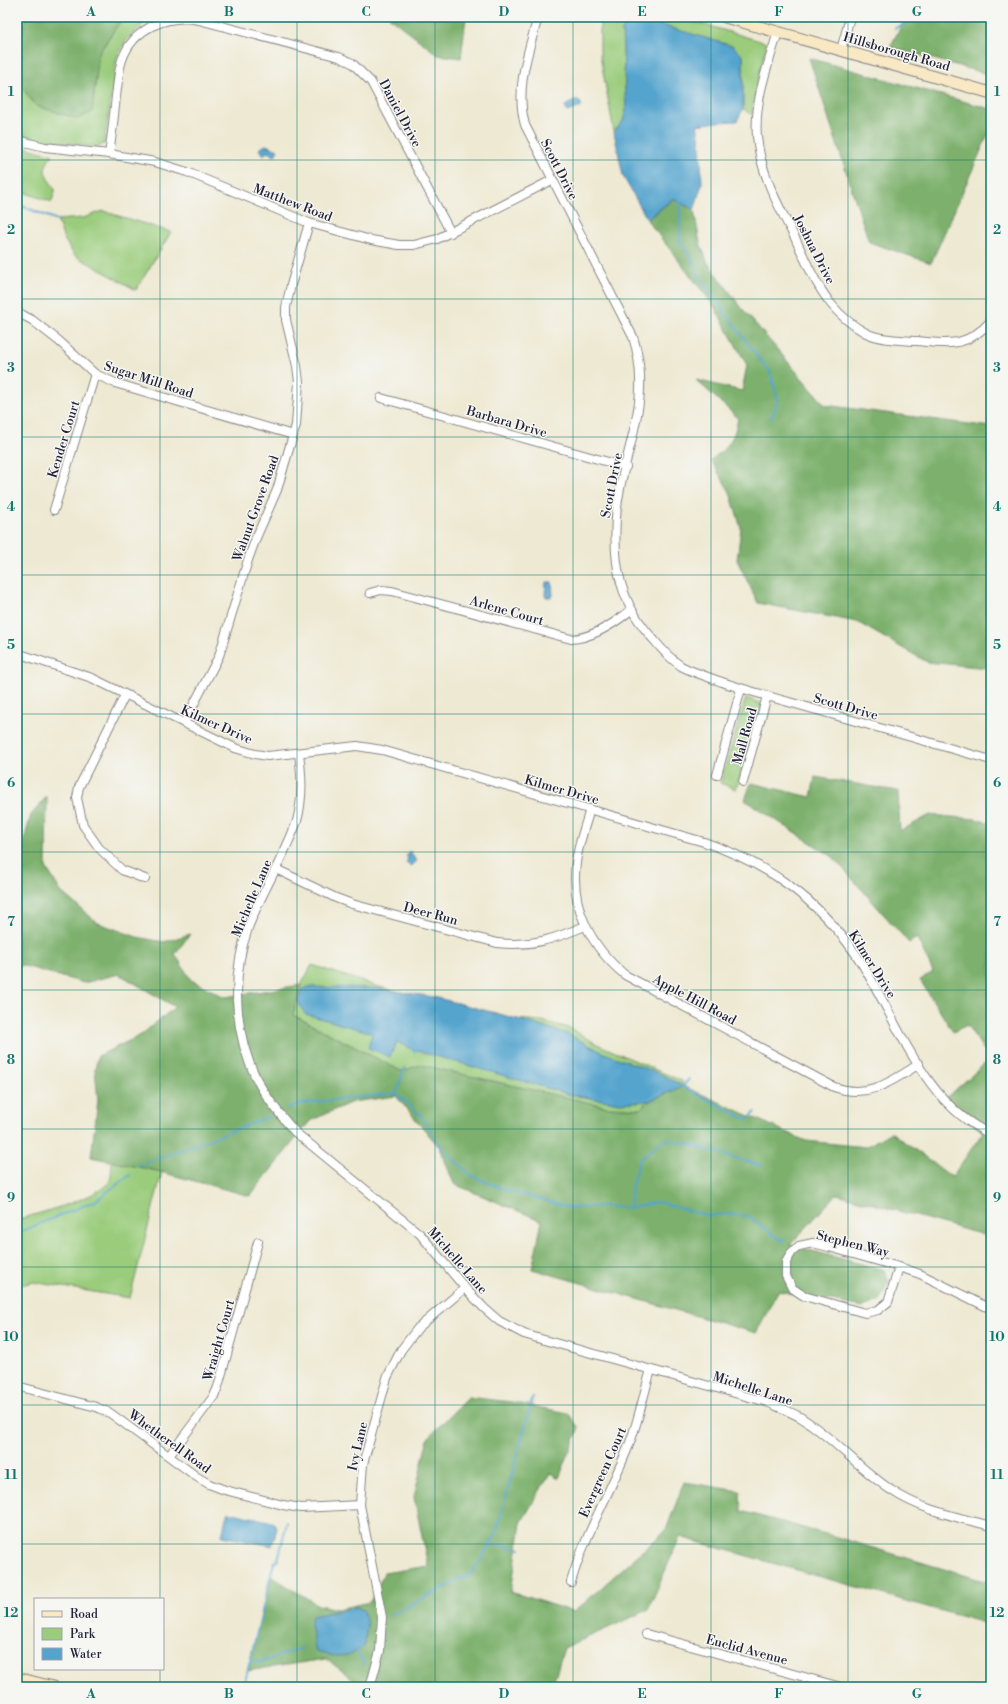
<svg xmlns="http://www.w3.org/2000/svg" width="1008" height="1704" font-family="'Libre Bodoni',serif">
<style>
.green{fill:#9acc7c;stroke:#5e775c}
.forest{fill:#7bb06c;stroke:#4e6954}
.water{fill:#54a4ce;stroke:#3b6384}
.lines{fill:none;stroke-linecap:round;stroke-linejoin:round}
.stream{stroke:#54a4ce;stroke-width:2}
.street-casing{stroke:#888686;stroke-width:10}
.secondary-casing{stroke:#888686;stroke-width:13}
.street{stroke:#fff;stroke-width:8}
.secondary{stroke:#f8e8c3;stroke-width:11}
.grid{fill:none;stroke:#0f766e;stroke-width:1;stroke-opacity:0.55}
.labels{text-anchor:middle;stroke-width:3;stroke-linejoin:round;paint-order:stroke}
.street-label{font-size:13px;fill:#22223b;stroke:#f6f6f2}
.neatline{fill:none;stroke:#0f766e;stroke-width:1.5}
.grid-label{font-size:13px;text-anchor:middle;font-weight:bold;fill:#0f766e}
</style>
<rect width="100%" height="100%" fill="#f6f6f2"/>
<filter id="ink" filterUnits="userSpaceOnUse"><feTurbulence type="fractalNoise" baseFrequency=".025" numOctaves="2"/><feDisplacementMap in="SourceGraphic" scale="8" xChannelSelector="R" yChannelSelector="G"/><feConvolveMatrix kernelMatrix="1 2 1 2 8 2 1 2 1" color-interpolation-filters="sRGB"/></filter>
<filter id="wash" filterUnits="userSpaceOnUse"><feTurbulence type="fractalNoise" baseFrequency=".012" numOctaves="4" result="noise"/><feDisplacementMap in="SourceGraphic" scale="16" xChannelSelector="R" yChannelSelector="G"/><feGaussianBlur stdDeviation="0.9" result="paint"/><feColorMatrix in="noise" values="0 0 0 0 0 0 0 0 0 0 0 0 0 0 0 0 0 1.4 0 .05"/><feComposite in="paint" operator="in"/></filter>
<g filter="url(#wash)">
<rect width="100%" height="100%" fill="#eee9d2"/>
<g class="green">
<polygon points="17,17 27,17 20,41 92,112 99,53 123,17 146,17 147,21 128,38 117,57 105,139 104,144 98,147 37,139 17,133"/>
<polygon points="600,17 679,17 767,43 755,91 752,115 743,109 743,56 622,30 626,110 623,121 614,132 600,55"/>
<path d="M17 145 53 155C40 170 45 175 55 189L52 202 17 190Z"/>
<polygon points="103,211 171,232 136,290 74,255 64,239 57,220 83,218"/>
<polygon points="746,698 762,704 736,789 720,783"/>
<polygon points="312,965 376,986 434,1000 502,1018 542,1021 570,1028 597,1044 682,1081 683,1086 649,1101 640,1109 608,1107 421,1065 401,1071 293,1015 301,985"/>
<path d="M112 1161 162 1172 130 1298 33 1282 17 1286V1220C35 1214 104 1197 110 1180 112 1175 111 1167 112 1161Z"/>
</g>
<g class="forest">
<polygon points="27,17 123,17 99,53 92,112 78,119 36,106 19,84 20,41"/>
<polygon points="389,17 466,17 461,58 438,55"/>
<polygon points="906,17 991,17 991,75 890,47"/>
<polygon points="809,58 991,109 991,128 931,263 869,242"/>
<path d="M673 199 694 210 700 243 708 263 741 307 825 405 991 427V662L988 668 927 662 857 622 758 603 737 560 741 528 730 492 711 460C729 446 734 440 738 418L696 380 742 391 747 365 714 306 647 220Z"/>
<polygon points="815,777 898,791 900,831 930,815 976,819 991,823 991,1237 837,1194 790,1245 884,1270 889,1282 879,1301 863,1307 778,1291 756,1333 532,1269 542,1221 454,1184 440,1148 396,1096 352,1102 310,1121 250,1196 157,1171 91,1157 98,1100 95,1070 98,1056 141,1035 175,1007 119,974 84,983 21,965 17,967 17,864 31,815 47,796 46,867 61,892 98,923 137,937 164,942 190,934 175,954 191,980 225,997 301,985 293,1015 401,1071 421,1065 608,1107 640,1109 649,1101 683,1086 806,1141 866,1147 891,1132 952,1177 983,1132 943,1101 990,1059 967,1025 953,1032 920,980 933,972 917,938 909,943 833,857 745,800 751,783 811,797"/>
<polygon points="468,1397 511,1402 568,1413 579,1428 559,1478 550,1473 521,1523 511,1592 574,1612 666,1530 684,1482 740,1491 741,1511 833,1536 991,1583 991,1625 680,1537 648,1610 564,1648 552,1687 355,1687 356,1681 326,1659 247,1671 271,1576 318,1605 337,1609 370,1602 384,1573 428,1566 414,1497 428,1438"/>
</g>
<g class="water">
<polygon points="630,18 648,21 733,46 743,56 743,109 737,121 718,122 697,125 700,141 702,184 694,210 673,199 647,219 623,176 614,132 623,121 626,110 622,30"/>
<polygon points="577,99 581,103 581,107 567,112 565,106"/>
<polygon points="266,145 278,150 275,156 267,152 264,155 259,149"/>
<polygon points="546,582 552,582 553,596 551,597 546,597 545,595"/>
<polygon points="410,851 417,861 412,866 407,864 406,862 408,859 406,855"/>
<polygon points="308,987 375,988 434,997 503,1015 568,1034 604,1053 661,1074 683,1086 649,1101 620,1103 571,1095 411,1049 397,1042 390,1057 368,1048 372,1033 305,1014 298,1002 302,989"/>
<polygon points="229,1512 273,1522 277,1528 272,1546 222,1536 226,1517"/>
<path d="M357 1607 363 1610 367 1624 365 1645C350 1659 335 1657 316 1652L310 1624 312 1616Z"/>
</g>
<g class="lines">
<g class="stream">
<polyline points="895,28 922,17"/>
<polyline points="680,201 680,241 692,259 702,281 760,360 770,371 778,400 771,419"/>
<polyline points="17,204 57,220"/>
<polyline points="414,1053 417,1048"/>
<polyline points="682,1086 743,1118 748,1119 755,1112"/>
<polyline points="683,1086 689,1079"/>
<polyline points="396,1093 405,1067"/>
<polyline points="288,1109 300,1104 396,1093 421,1116 444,1151 472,1176 506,1190 570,1208 602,1206 630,1208 658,1202 708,1216 724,1214 749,1216 777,1238 785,1241"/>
<polyline points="138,1166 269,1117"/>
<polyline points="630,1208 632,1184 640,1159 665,1139 689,1144 762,1166"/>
<polyline points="17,1233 95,1201 130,1175"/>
<polyline points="489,1546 500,1545 520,1549"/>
<polyline points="391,1615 471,1574 482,1558 496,1533 533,1397"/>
<polyline points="357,1651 364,1664"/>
<polyline points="250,1661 274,1562 278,1560 287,1522"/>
<polyline points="244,1687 250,1661 262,1662 302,1648"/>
</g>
</g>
</g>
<g filter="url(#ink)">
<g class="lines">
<g class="street-casing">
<g id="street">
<path d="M538 17C528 53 515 88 525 125L633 337C655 405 620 454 616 518 613 567 620 603 654 640 662 650 671 659 681 666 694 673 709 677 722 682 754 693 786 701 817 710 875 727 933 743 991 760"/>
<path d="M778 32C768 65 754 101 757 136 760 173 779 207 796 240 806 262 816 285 831 304 840 315 853 326 866 333 881 340 900 340 917 341 950 344 966 348 991 321"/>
<polyline points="841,50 850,17"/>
<polyline points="17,140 45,147 109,154 155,162 187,172 309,223 371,240 399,245 414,245 437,239 552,180"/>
<path d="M109 154C112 135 114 116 116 96 118 84 118 72 122 60 133 28 167 14 199 20L339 57 352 63 371 82 451 233"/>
<polyline points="17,312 32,320 59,341 95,374 115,383 159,396 293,435"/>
<polyline points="381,398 626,467"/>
<polyline points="54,510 95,374"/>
<path d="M370 593 381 590 392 591 571 639C593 638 615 623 631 610"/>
<path d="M17 653 92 678 235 748 255 754 268 756 357 746 382 750 704 842C768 864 816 898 855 953 896 1013 919 1102 991 1134"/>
<polyline points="125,695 79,787 77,798 83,825 99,848 122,870 145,879"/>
<polyline points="184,723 219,656 248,560 256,538 277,490 296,425 299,382 297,366 286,320 286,307 291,285 309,223"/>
<path d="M299 753C302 777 303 798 297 821 284 858 262 891 248 928 231 976 234 1033 256 1078 266 1098 281 1116 295 1132L420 1234 465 1288 484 1308 499 1321 524 1334 544 1340 767 1402C778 1407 789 1411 800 1417 833 1437 859 1469 891 1490 920 1510 957 1517 991 1526"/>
<polyline points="717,775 741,689"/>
<polyline points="743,782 767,696"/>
<path d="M590 809C585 827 578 845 576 863 570 907 591 947 625 975L834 1087C868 1099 891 1082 919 1064"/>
<path d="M276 869 336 898 352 904 497 943C532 947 554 939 585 926"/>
<polyline points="899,1267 888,1302 878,1310 865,1313 804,1296 792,1288 786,1276 786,1262 792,1252 799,1246 813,1243 829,1247 899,1267 920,1274 991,1309"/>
<polyline points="17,1386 96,1407 110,1413 197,1477 209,1484 225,1490 283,1505 301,1508 360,1505"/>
<polyline points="169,1456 214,1396 218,1387 258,1242"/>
<path d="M571 1582C585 1535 609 1494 627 1450 638 1424 643 1396 651 1370"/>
<polyline points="646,1634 841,1687"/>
<polyline points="370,1687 380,1651 382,1617 360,1505 363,1464 387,1378 401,1350 418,1328 465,1288"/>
</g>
</g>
<g class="secondary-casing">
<g id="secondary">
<polyline points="725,17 991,93"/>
<polyline points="17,1678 53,1687"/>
</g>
</g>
<use href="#street" class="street"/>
<use href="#secondary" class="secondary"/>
</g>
</g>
<path class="grid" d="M160 17V1599M297 17V1687M435 17V1687M573 17V1687M711 17V1687M848 17V1687M17 160H991M17 299H991M17 437H991M17 575H991M17 714H991M17 852H991M17 990H991M17 1129H991M17 1267H991M17 1405H991M17 1544H991M160 1669V1687"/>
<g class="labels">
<g class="street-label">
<text transform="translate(897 51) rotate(16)" y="5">Hillsborough Road</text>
<text transform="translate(401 113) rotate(62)" y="5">Daniel Drive</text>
<text transform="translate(560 169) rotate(63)" y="5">Scott Drive</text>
<text transform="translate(293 202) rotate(21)" y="5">Matthew Road</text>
<text transform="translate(815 249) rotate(63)" y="5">Joshua Drive</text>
<text transform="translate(149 379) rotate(18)" y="5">Sugar Mill Road</text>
<text transform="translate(507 421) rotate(16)" y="5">Barbara Drive</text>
<text transform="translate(63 439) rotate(-73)" y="5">Kender Court</text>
<text transform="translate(611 485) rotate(-79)" y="5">Scott Drive</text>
<text transform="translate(255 508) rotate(-70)" y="5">Walnut Grove Road</text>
<text transform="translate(507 610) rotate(16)" y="5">Arlene Court</text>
<text transform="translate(846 706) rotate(16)" y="5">Scott Drive</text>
<text transform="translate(217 724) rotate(24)" y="5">Kilmer Drive</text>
<text transform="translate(744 736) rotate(-74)" y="5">Mall Road</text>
<text transform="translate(562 789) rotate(16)" y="5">Kilmer Drive</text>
<text transform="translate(251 898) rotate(-67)" y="5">Michelle Lane</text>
<text transform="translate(431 913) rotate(15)" y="5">Deer Run</text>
<text transform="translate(873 964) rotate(58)" y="5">Kilmer Drive</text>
<text transform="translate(695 999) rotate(28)" y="5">Apple Hill Road</text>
<text transform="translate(853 1243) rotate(14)" y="5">Stephen Way</text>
<text transform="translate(458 1260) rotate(49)" y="5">Michelle Lane</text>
<text transform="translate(218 1340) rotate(-74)" y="5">Wraight Court</text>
<text transform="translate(753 1388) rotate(18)" y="5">Michelle Lane</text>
<text transform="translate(170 1441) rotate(36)" y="5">Whetherell Road</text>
<text transform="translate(357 1446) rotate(-77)" y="5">Ivy Lane</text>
<text transform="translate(602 1472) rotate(-66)" y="5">Evergreen Court</text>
<text transform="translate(747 1649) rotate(15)" y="5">Euclid Avenue</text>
</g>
</g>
<rect width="1008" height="1704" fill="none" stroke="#f6f6f2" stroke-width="44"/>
<rect x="34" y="1598" width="130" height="72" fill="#f6f6f2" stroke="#a1a1a9"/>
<rect x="42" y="1611" width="20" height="6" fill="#f8e8c3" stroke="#a1a1a9"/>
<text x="70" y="1618" font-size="12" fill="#22223b">Road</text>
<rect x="42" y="1628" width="20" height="12" fill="#9acc7c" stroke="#a1a1a9"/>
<text x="70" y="1638" font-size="12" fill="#22223b">Park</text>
<rect x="42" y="1648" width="20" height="12" fill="#54a4ce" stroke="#a1a1a9"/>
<text x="70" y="1658" font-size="12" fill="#22223b">Water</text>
<rect x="22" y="22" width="964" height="1660" class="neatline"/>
<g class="grid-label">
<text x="91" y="16">A</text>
<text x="229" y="16">B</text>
<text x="366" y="16">C</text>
<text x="504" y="16">D</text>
<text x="642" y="16">E</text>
<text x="779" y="16">F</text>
<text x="917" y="16">G</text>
<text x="11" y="96">1</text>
<text x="997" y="96">1</text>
<text x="11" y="234">2</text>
<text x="997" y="234">2</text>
<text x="11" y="372">3</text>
<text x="997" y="372">3</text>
<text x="11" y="511">4</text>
<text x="997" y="511">4</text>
<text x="11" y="649">5</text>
<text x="997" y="649">5</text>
<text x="11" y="787">6</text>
<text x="997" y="787">6</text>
<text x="11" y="926">7</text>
<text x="997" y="926">7</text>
<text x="11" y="1064">8</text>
<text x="997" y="1064">8</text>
<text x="11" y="1202">9</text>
<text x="997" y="1202">9</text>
<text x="11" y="1341">10</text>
<text x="997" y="1341">10</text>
<text x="11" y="1479">11</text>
<text x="997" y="1479">11</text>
<text x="11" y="1617">12</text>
<text x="997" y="1617">12</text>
<text x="91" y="1698">A</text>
<text x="229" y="1698">B</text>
<text x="366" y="1698">C</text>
<text x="504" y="1698">D</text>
<text x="642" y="1698">E</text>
<text x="779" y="1698">F</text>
<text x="917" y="1698">G</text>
</g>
</svg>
